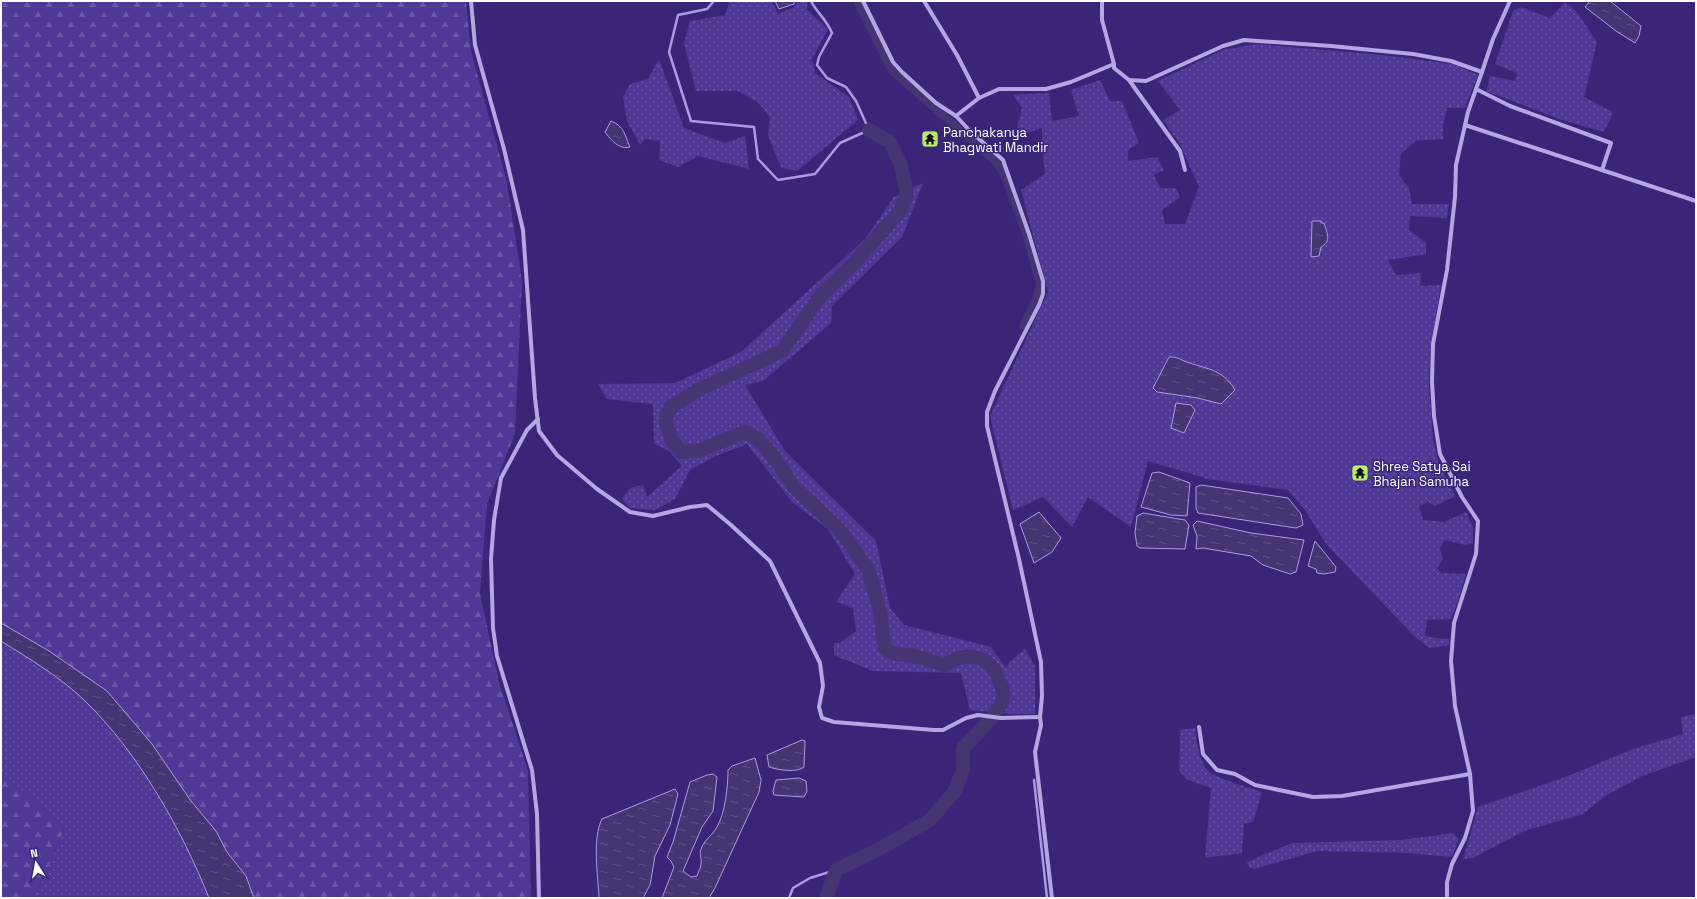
<svg xmlns="http://www.w3.org/2000/svg" width="1697" height="899" font-family="'Space Grotesk',sans-serif">
<style>
.grass{fill:url(#grass-dots)}
.forest{fill:url(#forest-firs)}
.water{fill:url(#water-ripples);stroke:#ac9be4}
.lines{fill:none;stroke-linecap:round;stroke-linejoin:round}
.stream{stroke:#ac9be4;stroke-width:2.5}
.canal{stroke:#453573;stroke-width:8}
.river{stroke:#453573;stroke-width:14}
.minor{stroke:#b5a7e3;stroke-width:4}
.labels{text-anchor:middle;stroke-width:3;stroke-linejoin:round;paint-order:stroke}
.poi-label{font-size:13px;fill:#fff;stroke:#3a2578;text-anchor:start}
</style>
<defs>
<pattern id="grass-dots" width="8" height="8" patternUnits="userSpaceOnUse"><rect width="8" height="8" fill="#4f3896"/><path d="M2 2h.1M6 6h.1" fill="none" stroke="#6956a6" stroke-width="1.8" stroke-linecap="round"/></pattern>
<pattern id="forest-firs" width="22" height="20" patternUnits="userSpaceOnUse"><rect width="22" height="20" fill="#4f3896"/><path d="M5 1l3.5 6h-7zM16 11l3.5 6h-7z" fill="#6956a6"/></pattern>
<pattern id="water-ripples" width="26" height="14" patternUnits="userSpaceOnUse"><rect width="26" height="14" fill="#453573"/><path d="M2 4q2-2 4 0t4 0M15 11q2-2 4 0t4 0" fill="none" stroke="#615388"/></pattern>
</defs>
<rect width="100%" height="100%" fill="#3a2578"/>
<g class="grass">
<polygon points="730,1 772,1 778,14 794,7 796,1 807,1 807,10 828,29 812,59 815,73 849,97 858,120 797,171 781,168 768,135 770,118 758,102 737,91 696,91 684,43 690,21 725,15"/>
<polygon points="1565,2 1577,12 1597,42 1584,97 1613,112 1604,132 1562,120 1486,91 1490,76 1515,81 1517,73 1495,64 1513,11 1521,7 1550,18"/>
<polygon points="1257,44 1382,55 1453,64 1478,75 1465,108 1447,108 1443,125 1443,139 1415,141 1401,154 1399,175 1409,188 1412,204 1449,204 1447,218 1410,216 1409,230 1426,243 1426,254 1388,260 1396,275 1421,273 1420,286 1441,285 1430,351 1429,387 1433,439 1438,462 1455,496 1435,506 1428,502 1419,506 1423,520 1444,522 1466,512 1473,527 1473,543 1465,545 1445,540 1440,548 1443,559 1437,568 1441,573 1466,574 1456,607 1450,619 1427,620 1425,636 1441,639 1449,639 1449,645 1429,648 1414,636 1326,544 1305,510 1288,490 1208,479 1148,461 1131,527 1088,497 1072,527 1043,497 1013,510 990,416 1048,292 1021,190 1045,174 1043,158 1042,128 1015,137 1022,108 1013,95 1049,93 1052,121 1079,116 1071,90 1100,80 1110,101 1122,101 1139,143 1128,150 1128,161 1157,157 1164,170 1154,175 1160,188 1176,188 1180,197 1162,210 1165,224 1185,224 1199,187 1180,144 1163,120 1180,110 1158,81 1223,50"/>
<polygon points="659,59 684,128 725,143 745,136 749,169 698,156 678,167 659,160 660,141 646,139 640,145 627,121 623,97 630,84 648,79"/>
<polygon points="923,183 902,237 832,306 831,323 763,381 745,385 785,451 876,541 890,608 904,625 991,647 1006,668 1009,662 1025,649 1035,666 1035,714 1012,714 970,710 961,673 873,671 834,655 834,643 840,643 856,631 853,608 836,602 855,574 828,529 792,502 747,444 716,456 690,470 675,499 655,510 630,508 622,499 630,488 643,485 647,497 682,466 669,451 654,444 653,404 607,399 598,384 675,383 741,352 865,239 894,197"/>
<path d="M1 641C28 658 62 678 85 701 138 752 182 830 209 898H35L65 828 1 772Z"/>
<polygon points="1696,714 1696,757 1642,776 1605,796 1583,814 1524,831 1473,858 1463,859 1478,807 1568,776 1633,749 1683,734 1681,717"/>
<path d="M1195 728C1197 742 1198 758 1207 770 1214 778 1251 788 1262 792L1253 822 1244 824 1242 853 1205 858 1211 788 1188 780 1179 771 1180 730Z"/>
<polygon points="1453,833 1459,839 1452,857 1408,853 1317,851 1254,869 1249,867 1247,862 1292,843 1401,840"/>
</g>
<g class="forest">
<polygon points="1,1 466,1 471,51 507,182 522,281 515,434 487,504 480,593 499,682 528,771 531,898 254,898 246,876 227,852 216,831 191,801 152,744 107,691 49,651 1,623"/>
<polygon points="1,772 65,828 35,898 1,898"/>
</g>
<g class="water">
<polygon points="775,1 794,1 794,4 779,9"/>
<polygon points="1590,1 1610,1 1641,26 1639,36 1635,43 1616,31 1585,7"/>
<path d="M611 121C625 127 624 134 630 147 619 150 611 140 605 132Z"/>
<path d="M1312 221H1321V223H1324C1327 233 1332 241 1321 247L1319 256 1311 257Z"/>
<path d="M1169 357C1176 357 1178 358 1184 361 1205 369 1222 368 1235 390L1221 404 1198 398 1157 392 1153 388Z"/>
<polygon points="1176,403 1191,405 1195,410 1184,433 1171,428"/>
<polygon points="1159,472 1190,483 1187,516 1171,515 1141,507 1152,473"/>
<polygon points="1201,485 1288,498 1301,514 1303,525 1296,528 1198,513 1196,508 1196,487"/>
<polygon points="1039,512 1061,538 1052,552 1034,563 1020,524"/>
<polygon points="1143,513 1185,520 1189,525 1185,549 1140,548 1137,546 1135,533 1137,516"/>
<polygon points="1197,521 1251,533 1304,540 1296,572 1290,574 1263,565 1251,556 1203,548 1196,549 1197,536 1193,525"/>
<polygon points="1315,541 1336,567 1335,572 1324,574 1317,573 1316,569 1308,566"/>
<path d="M1 623 49 651 107 691 152 744 191 801 216 831 227 852 246 876 254 898H209C182 830 138 752 85 701 62 678 28 658 1 641Z"/>
<path d="M802 740 805 741 804 767C797 773 778 770 769 767L767 755Z"/>
<path d="M755 758 761 780 759 792 715 888 709 898H662L674 867 671 861 667 857 673 842 690 782 707 775 713 774 717 777 713 811 702 827 683 871 691 877 697 876C698 872 701 868 701 864 702 859 699 854 701 849 704 840 712 836 717 827 725 813 728 787 728 770L732 766Z"/>
<polygon points="799,778 806,781 807,791 804,797 774,795 773,791 776,780"/>
<path d="M675 789 678 794 670 825 655 856 650 885 643 898H599C598 876 592 839 602 819Z"/>
</g>
<g class="lines">
<g class="stream">
<path d="M714 1 707 9 678 15 669 52 691 121 754 127 758 159 778 180 815 174 840 143 869 130 856 101 846 87 827 78 817 65 819 57 832 33C827 20 817 13 811 1"/>
<polyline points="1034,780 1047,898"/>
<polyline points="789,898 793,888 810,878 836,870"/>
</g>
<polyline class="canal" points="857,1 892,71 993,159 1001,169 1007,181 1027,237 1040,283 1037,298 1023,326"/>
<path class="river" d="M826 898 836 870 881 848 930 820 955 791 963 769V748C975 735 1002 712 1004 695 1004 691 1001 685 999 680 990 655 967 650 945 665 936 663 927 659 918 657 903 653 897 658 885 648L879 607 868 569 839 529 794 487 770 452 758 439 745 432 698 451 682 452 672 441 665 420 671 407 698 390 782 351 821 295 855 262 900 211 907 195 901 165 890 142 869 130"/>
<g class="minor">
<polyline points="471,1 475,45 504,149 523,230 535,398 539,431 557,455 597,489 630,512 653,516 690,507 707,505 731,525 770,561 820,663 823,686 819,707 822,718 834,722 934,730 943,730 966,718 978,715 1001,718 1040,717"/>
<polyline points="863,1 893,62 902,72 936,103 956,116 970,131 1003,160 1029,234 1043,281 1043,294 1039,305 995,391 987,412 987,426 1019,559 1041,662 1042,696 1040,717 1041,725 1035,752 1052,898"/>
<polyline points="924,1 957,55 979,98"/>
<polyline points="1114,64 1114,68 1129,80 1167,133 1180,151 1185,170"/>
<polyline points="1129,80 1146,81 1223,46 1244,40 1331,46 1413,54 1451,61 1482,72"/>
<polyline points="1476,89 1510,106 1611,143 1602,170"/>
<polyline points="956,116 979,98 999,89 1046,89 1071,82 1114,64 1102,20 1102,1"/>
<polyline points="1465,125 1696,201"/>
<polyline points="538,419 527,430 501,478 494,520 491,559 493,628 497,656 532,770 537,814 539,898"/>
<polyline points="1199,727 1203,754 1217,770 1235,774 1255,785 1313,797 1342,796 1470,774"/>
<polyline points="1447,898 1447,882 1452,864 1465,838 1473,811 1470,774 1455,706 1451,661 1454,623 1476,554 1478,521 1462,497 1440,454 1434,416 1432,382 1433,344 1447,270 1455,197 1456,165 1468,112 1482,72 1493,39 1510,1"/>
</g>
</g>
<defs>
<g id="temple-square" transform="scale(0.9)"><rect x="-9" y="-9" width="18" height="18" rx="4" fill="#b8ed6b" stroke="#3a2578"/><path d="M0-6L5-2H3V0L6.5 2.5H4V6H1.5V3h-3V6H-4V2.5H-6.5L-3 0V-2H-5Z" fill="#111"/></g>
</defs>
<g fill-rule="evenodd">
<use href="#temple-square" x="930" y="139"/>
<use href="#temple-square" x="1360" y="473"/>
</g>
<g class="labels">
<g class="poi-label">
<text x="943" y="137">Panchakanya<tspan x="943" dy="15">Bhagwati Mandir</tspan></text>
<text x="1373" y="471">Shree Satya Sai<tspan x="1373" dy="15">Bhajan Samuha</tspan></text>
</g>
</g>
<rect width="1697" height="899" fill="none" stroke="#ffffff" stroke-width="4"/>
<g transform="translate(36 863) rotate(349)" stroke="#3a2578" stroke-width="3" paint-order="stroke">
<path d="M0-3L7 15L0 10L-7 15Z" fill="#ffffff"/>
<text y="-6" font-size="11" font-weight="bold" text-anchor="middle" fill="#ffffff">N</text>
</g>
</svg>
